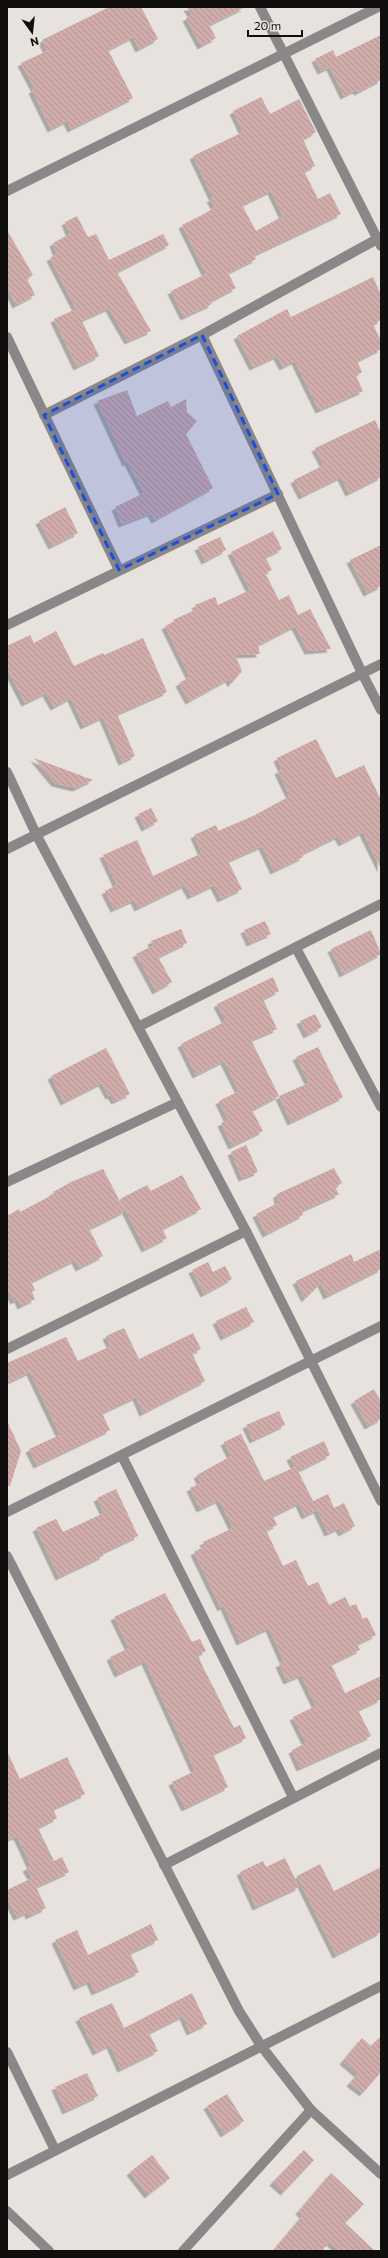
<svg xmlns="http://www.w3.org/2000/svg" width="388" height="2258" font-family="Commissioner,sans-serif">
<style>
.building{fill:url(#building-back-hatch);fill-rule:evenodd;filter:url(#shadow)}
.lines{fill:none;stroke-linecap:round;stroke-linejoin:round}
.minor{stroke:#8a8788;stroke-width:10}
.marked{fill:#1d4ed8;fill-opacity:0.2;stroke:#1d4ed8;stroke-width:3;stroke-dasharray:8 5;stroke-linejoin:round}
</style>
<defs>
<pattern id="building-back-hatch" width="6" height="6" patternUnits="userSpaceOnUse"><rect width="6" height="6" fill="#d0acaa"/><path d="M-1 5l2 2M0 0l6 6M5-1l2 2" fill="none" stroke="#b29391"/></pattern>
<filter id="shadow"><feDropShadow dx="-3.5" dy="3.5" stdDeviation="0" flood-color="#0004"/></filter>
</defs>
<rect width="100%" height="100%" fill="#e8e2de"/>
<g class="building">
<polygon points="109,7 141,7 158,39 139,49 133,37 108,50 133,98 71,129 67,121 51,129 32,90 35,89 21,63 47,51 42,40"/>
<polygon points="187,7 245,7 209,25 216,38 201,46 186,18 192,15"/>
<polygon points="381,35 381,80 358,92 356,90 344,96 330,67 321,71 315,59 333,50 336,57"/>
<path d="M261 97 270 114 299 99 316 132 303 139 315 166 304 171 318 199 330 193 341 214 254 255 256 259 228 273 236 288 211 301 212 304 184 317 171 291 206 274 182 225 204 214 215 207 210 199 213 198 193 156 243 132 233 111ZM271 191 283 216 256 231 242 205Z"/>
<polygon points="77,216 88,237 96,234 109,260 163,234 169,245 117,272 151,331 128,341 109,308 82,320 50,258 57,254 53,243 70,234 65,222"/>
<polygon points="7,230 33,275 27,279 35,295 16,305 7,287"/>
<polygon points="373,277 381,295 381,320 373,324 381,341 381,349 357,361 362,372 356,376 363,391 319,410 295,361 283,367 277,356 253,367 237,336 287,309 291,317"/>
<polygon points="76,309 99,356 77,367 54,319"/>
<polygon points="127,390 137,416 168,401 171,407 186,399 187,412 197,421 186,434 213,488 155,520 151,513 122,524 115,507 144,493 128,462 126,463 97,401"/>
<polygon points="375,420 381,433 381,477 349,493 341,477 302,496 294,480 324,465 315,448"/>
<polygon points="65,507 78,533 52,546 39,521"/>
<polygon points="273,531 282,549 265,557 272,570 265,573 279,600 289,595 298,615 310,609 331,649 308,651 295,626 258,645 260,654 235,655 242,671 231,684 229,679 189,701 179,683 190,677 165,626 174,622 173,620 197,609 195,605 215,597 218,605 250,590 231,552"/>
<polygon points="220,537 226,550 205,561 198,547"/>
<polygon points="381,545 381,586 367,593 350,560"/>
<polygon points="56,631 74,666 103,653 104,655 143,638 167,692 117,714 135,756 122,762 103,717 84,726 71,698 54,707 46,693 25,703 7,668 7,646 30,635 34,643"/>
<polygon points="316,739 336,778 364,765 381,800 381,869 363,832 342,843 338,836 302,854 303,857 274,871 262,846 228,861 242,889 221,899 214,885 191,896 185,885 138,908 134,900 114,909 105,891 117,885 103,855 137,840 153,876 202,853 194,835 216,825 218,831 253,816 290,796 278,771 282,769 277,758"/>
<polygon points="34,758 93,780 76,788 55,783"/>
<polygon points="151,808 158,821 145,828 138,814"/>
<polygon points="265,921 271,934 250,943 244,930"/>
<polygon points="181,929 187,943 158,957 151,941"/>
<polygon points="371,930 381,954 343,974 331,949"/>
<polygon points="152,946 172,982 156,991 136,954"/>
<polygon points="273,977 279,991 263,999 277,1029 251,1040 279,1096 252,1110 263,1131 232,1146 221,1123 228,1120 219,1101 239,1091 224,1061 196,1075 181,1044 226,1021 217,1004"/>
<polygon points="315,1014 322,1027 307,1035 300,1021"/>
<polygon points="318,1047 343,1097 291,1122 279,1096 309,1083 296,1057"/>
<polygon points="106,1048 130,1094 115,1101 111,1095 109,1096 102,1083 64,1102 51,1076"/>
<polygon points="246,1145 258,1172 242,1178 231,1152"/>
<polygon points="334,1168 342,1183 335,1187 339,1194 301,1211 303,1215 266,1234 256,1214 278,1203 277,1194"/>
<polygon points="103,1169 125,1211 89,1229 103,1256 79,1268 75,1260 31,1282 35,1290 32,1292 35,1299 21,1306 18,1299 14,1301 7,1288 7,1216 19,1209 20,1212 54,1194 53,1192 71,1182"/>
<polygon points="182,1175 201,1209 162,1229 167,1238 145,1249 120,1199 147,1185 151,1191"/>
<polygon points="381,1249 381,1269 327,1296 321,1283 305,1299 296,1281 351,1254 354,1262"/>
<polygon points="208,1262 213,1272 225,1266 232,1279 204,1294 192,1270"/>
<polygon points="246,1307 254,1322 224,1337 216,1321"/>
<polygon points="124,1328 139,1359 193,1333 201,1349 192,1353 205,1381 143,1413 136,1397 102,1413 110,1430 37,1465 29,1449 60,1435 30,1372 7,1383 7,1363 66,1337 78,1361 111,1346 106,1336"/>
<polygon points="374,1389 381,1402 381,1419 368,1426 354,1401"/>
<polygon points="279,1411 285,1425 253,1440 246,1425"/>
<polygon points="7,1421 21,1451 10,1486 7,1485"/>
<polygon points="241,1434 264,1481 295,1467 290,1457 324,1441 330,1455 298,1471 315,1505 313,1501 328,1494 334,1508 344,1503 355,1526 342,1533 339,1528 328,1533 317,1510 305,1516 299,1503 273,1516 277,1525 266,1530 283,1566 296,1560 308,1586 318,1582 329,1605 345,1597 350,1606 356,1604 363,1619 367,1617 376,1635 357,1644 360,1650 331,1664 345,1693 381,1676 381,1699 358,1710 371,1736 300,1768 292,1750 306,1743 293,1717 316,1706 301,1675 287,1681 279,1664 284,1662 269,1628 240,1642 224,1606 221,1608 194,1552 205,1546 203,1542 233,1528 219,1500 200,1509 190,1488 201,1483 197,1475 231,1456 224,1442"/>
<polygon points="116,1489 138,1536 102,1553 103,1556 59,1577 36,1528 56,1519 63,1532 104,1513 97,1498"/>
<polygon points="165,1593 192,1642 200,1639 206,1651 198,1655 203,1667 234,1728 240,1725 246,1738 213,1754 228,1787 185,1808 172,1782 195,1771 145,1661 118,1674 110,1657 129,1648 114,1617"/>
<polygon points="7,1751 20,1779 67,1757 85,1794 53,1809 57,1818 38,1828 54,1861 62,1857 69,1872 36,1887 46,1908 29,1916 28,1912 17,1917 7,1897 7,1890 32,1878 26,1868 31,1866 18,1838 16,1836 7,1840"/>
<polygon points="285,1858 299,1887 256,1907 240,1872 263,1861 266,1867"/>
<polygon points="320,1864 334,1891 381,1867 381,1932 336,1955 297,1876"/>
<polygon points="151,1924 158,1940 130,1953 139,1972 95,1992 90,1981 77,1987 55,1940 77,1930 88,1955"/>
<polygon points="192,1993 207,2024 190,2032 183,2016 149,2033 158,2051 121,2069 110,2045 96,2052 79,2018 112,2003 124,2028"/>
<polygon points="381,2036 381,2072 363,2093 350,2083 358,2074 343,2061 362,2038 371,2046"/>
<polygon points="87,2073 98,2096 66,2111 55,2087"/>
<polygon points="227,2094 244,2121 224,2134 207,2106"/>
<polygon points="304,2150 314,2160 284,2192 273,2182"/>
<polygon points="152,2155 170,2178 148,2195 130,2172"/>
<polygon points="331,2173 364,2204 345,2223 375,2251 339,2251 330,2242 321,2251 273,2251 303,2215 299,2211"/>
</g>
<g class="lines">
<g class="minor">
<polyline points="260,7 381,246"/>
<polyline points="7,191 378,7"/>
<polyline points="202,335 362,673 381,710"/>
<polyline points="7,337 119,570"/>
<polyline points="44,415 202,335 381,237"/>
<polyline points="7,625 278,494"/>
<polyline points="7,772 36,834 246,1231 381,1501"/>
<polyline points="7,849 381,664"/>
<polyline points="296,948 381,1107"/>
<polyline points="138,1027 381,904"/>
<polyline points="7,1182 178,1102"/>
<polyline points="7,1349 246,1231"/>
<polyline points="122,1456 293,1797"/>
<polyline points="7,1512 381,1326"/>
<polyline points="7,1556 239,2011 262,2047 311,2110 381,2174"/>
<polyline points="164,1865 381,1753"/>
<polyline points="7,2052 55,2150"/>
<polyline points="7,2175 381,1986"/>
<polyline points="7,2211 49,2251"/>
<polyline points="183,2251 311,2110"/>
</g>
</g>
<path class="marked" d="M202 335 278 494 119 570 44 415Z"/>
<rect width="388" height="2258" fill="none" stroke="#110f0e" stroke-width="16"/>
<g transform="translate(32 32) rotate(165)" stroke="#e8e2de" stroke-width="3" paint-order="stroke">
<path d="M0-3L7 15L0 10L-7 15Z" fill="#110f0e"/>
<text y="-6" font-size="11" font-weight="bold" text-anchor="middle" fill="#110f0e">N</text>
</g>
<path d="M248 30v6h54v-6" fill="none" stroke="#110f0e" stroke-width="2"/>
<text x="254" y="30" font-size="12" fill="#110f0e" stroke="#e8e2de" stroke-width="3" paint-order="stroke">20 m</text>
</svg>
